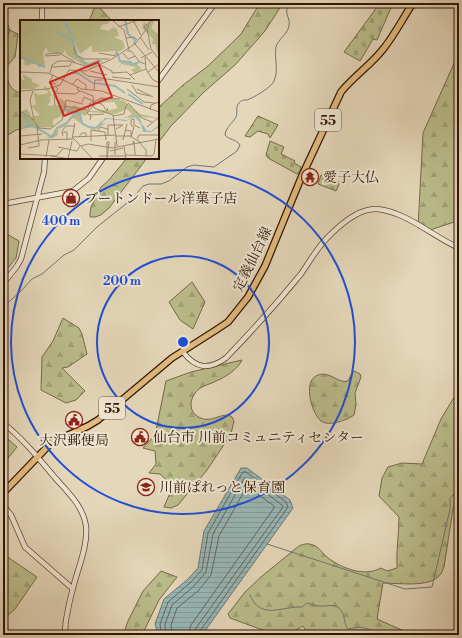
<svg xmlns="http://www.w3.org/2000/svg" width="462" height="638" font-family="'Libre Bodoni','Noto Serif JP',serif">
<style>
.forest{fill:url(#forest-firs);stroke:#766848}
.cemetery{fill:url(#cemetery-stones);stroke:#766848}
.garden{fill:#bbbc8b;stroke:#766848}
.water{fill:url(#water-rules);stroke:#6f7770}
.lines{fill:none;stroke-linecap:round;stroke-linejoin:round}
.shore{stroke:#64665e;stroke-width:1}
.stream{stroke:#6f7770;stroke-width:1}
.tertiary-casing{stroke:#5e4632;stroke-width:6}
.primary-casing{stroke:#311505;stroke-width:8}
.tertiary{stroke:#eee5d2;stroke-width:4.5}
.primary{stroke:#e2bc7d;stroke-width:5.5}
.ring{fill:none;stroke:#1d4ed8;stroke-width:2}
.labels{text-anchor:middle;stroke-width:4;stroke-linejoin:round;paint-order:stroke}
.shield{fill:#eee5d2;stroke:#6a5342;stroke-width:1}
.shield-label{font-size:13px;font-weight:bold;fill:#311505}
.poi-label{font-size:14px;fill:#311505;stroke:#eee5d2;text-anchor:start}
.street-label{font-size:14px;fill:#311505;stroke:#eee5d2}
.inset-river{fill:none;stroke:#98b8b8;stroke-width:2}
.inset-road{fill:none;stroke:#9d8972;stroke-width:1}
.view{fill:#d62828;fill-opacity:0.15;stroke:#d62828;stroke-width:2}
.inset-edge{fill:none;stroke:#311505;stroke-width:2}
.centre{fill:#1d4ed8;stroke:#eee5d2;stroke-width:2}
.ring-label{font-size:12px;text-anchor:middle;font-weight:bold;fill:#1d4ed8;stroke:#eee5d2;stroke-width:4;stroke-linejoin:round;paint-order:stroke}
</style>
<defs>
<pattern id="forest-firs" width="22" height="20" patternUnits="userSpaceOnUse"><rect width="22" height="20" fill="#bbbc8b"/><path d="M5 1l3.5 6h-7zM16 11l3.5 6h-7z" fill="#a1a176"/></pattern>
<pattern id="cemetery-stones" width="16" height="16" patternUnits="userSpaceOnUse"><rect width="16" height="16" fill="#bbbc8b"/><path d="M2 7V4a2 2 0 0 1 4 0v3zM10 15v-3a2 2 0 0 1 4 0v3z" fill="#a1a176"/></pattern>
<pattern id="water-rules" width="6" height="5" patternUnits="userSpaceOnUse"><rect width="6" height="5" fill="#98b8b8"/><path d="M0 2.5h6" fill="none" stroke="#839d9d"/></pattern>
</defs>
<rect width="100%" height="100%" fill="#e5d7ba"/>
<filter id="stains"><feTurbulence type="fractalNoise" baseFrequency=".005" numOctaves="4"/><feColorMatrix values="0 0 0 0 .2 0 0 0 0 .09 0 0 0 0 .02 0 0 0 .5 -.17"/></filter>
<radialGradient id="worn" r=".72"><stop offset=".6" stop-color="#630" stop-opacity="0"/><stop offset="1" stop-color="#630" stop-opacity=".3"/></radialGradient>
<g class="forest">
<polygon points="260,3 283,3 265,31 235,65 204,92 171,126 158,143 158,108 183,85 208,66 241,34"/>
<polygon points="96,4 112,21 89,21"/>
<path d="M3 27 18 34 15 57 6 67C7 79 8 90 21 93V129L16 130 3 138Z"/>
<polygon points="459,52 459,213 457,221 430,230 418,228 423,133"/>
<polygon points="127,158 147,158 109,208 101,215 95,217 90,217 90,214 91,207 101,187 108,181"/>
<polygon points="192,282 205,302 193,329 180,320 169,302"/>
<polygon points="63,318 79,328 82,334 87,354 68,367 62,368 85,391 76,400 66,403 41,390 42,357 53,341"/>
<path d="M242 360C238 369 226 377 216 381 211 384 204 385 199 389 191 395 187 409 197 416 211 426 222 410 232 417L234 421 231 434 207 470 178 505 171 508 164 507 173 486 160 474 149 473 156 464 155 451 143 448 155 435 166 381 191 372Z"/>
<path d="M354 371 360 374 361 377 355 393 356 405 354 415C347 420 329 427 321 421 312 414 303 383 316 376 329 369 337 384 348 381L352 373Z"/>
<path d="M459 389V492L453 509 444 567C443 569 442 573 440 575 430 588 398 583 383 583L377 619 413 635H308L303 626 287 635H276L230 618 228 614 245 592 262 576 299 546C305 543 311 543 317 547 321 550 324 555 328 558 343 569 365 577 381 568L387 571 397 568C396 551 399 534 399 517L379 496 382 478 388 467 402 463 422 464 441 419Z"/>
<polygon points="3,554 37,577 15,609 6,617 3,616"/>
<polygon points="161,571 177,577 159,600 142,635 123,635 128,621 143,591"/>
</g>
<g class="cemetery">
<polygon points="380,3 393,3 377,40 373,39 360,61 344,52"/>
<polygon points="258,116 278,125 270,138 268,134 258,131 250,137 245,136"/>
<polygon points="270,141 284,147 281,154 295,161 294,163 301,167 300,173 297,174 268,158 266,155"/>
<polygon points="321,175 340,182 336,191 318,184"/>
</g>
<g class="garden">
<polygon points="3,232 19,241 16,258 3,274"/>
<polygon points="3,435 17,447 5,462 3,460"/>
</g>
<polygon class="water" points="241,468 247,468 290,500 293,508 202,635 158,635 155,624 164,599 188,579 198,568 204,531"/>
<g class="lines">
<g class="shore">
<polyline points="161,635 160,624 168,602 191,582 202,570 208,533 241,475 243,472 246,472 286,502 288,507 200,631 199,635"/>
<polyline points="166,635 165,624 172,605 194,586 206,572 213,534 244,479 246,478 282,505 283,507 196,628 194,635"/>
<polyline points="172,635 171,625 177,608 198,591 211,575 219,536 246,488 248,487 274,506 274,508 191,625 188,635"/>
</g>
<g class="stream">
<polyline points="3,20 8,25 10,30 7,37 3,41"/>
<path d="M3 307 21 291 32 279 42 274 64 255 74 250 97 227 132 199 143 186 149 184H161L169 181 187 167 194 165 214 167 237 151 240 145C236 139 229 140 225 135 226 127 232 124 236 117 238 113 235 107 239 103 241 100 244 100 247 100 253 98 272 87 274 81 279 70 274 58 276 47 278 39 287 35 289 26 291 17 282 13 290 3"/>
<polyline points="3,312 3,317"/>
<polyline points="267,544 405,589 432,587 450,509 450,498 453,495 459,494"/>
<path d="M250 595C261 621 281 606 302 607L307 603C311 604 315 606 319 606 329 607 337 601 343 614 345 619 344 624 348 629L360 627 368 629 377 635"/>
</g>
<g class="tertiary-casing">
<g id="tertiary">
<polyline points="42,3 42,21"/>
<polyline points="158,81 215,3"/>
<polyline points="3,204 73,191 89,178 103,158"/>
<polyline points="3,284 17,266 21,259 44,172 45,158"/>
<path d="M183 352C196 369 209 370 226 358 251 332 278 302 301 274 310 261 318 246 330 235 341 224 360 208 377 209 407 212 432 236 459 248"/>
<path d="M3 423C21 437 36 455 51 473 64 489 83 504 86 526 88 546 78 568 73 588 70 598 68 610 66 620 65 626 66 630 64 635"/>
<polyline points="3,505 11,515 25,547 73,589"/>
</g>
</g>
<g class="primary-casing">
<path id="primary" d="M3 493 51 443 88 426 98 420 172 358 216 330 228 322 248 297 265 266 301 178 341 92C354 76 372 64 384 48 395 34 403 18 413 3"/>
</g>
<use href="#tertiary" class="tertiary"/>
<use href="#primary" class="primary"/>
</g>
<g class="ring">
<circle cx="183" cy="342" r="86"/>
<circle cx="183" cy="342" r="172"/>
</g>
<defs>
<g id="temple-ring" transform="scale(0.9)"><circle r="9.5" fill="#eee5d2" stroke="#8f2418" stroke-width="1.5"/><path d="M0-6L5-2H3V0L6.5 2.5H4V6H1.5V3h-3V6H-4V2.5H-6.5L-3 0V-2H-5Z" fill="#8f2418"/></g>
<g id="shop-ring" transform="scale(0.9)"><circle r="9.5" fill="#eee5d2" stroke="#8f2418" stroke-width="1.5"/><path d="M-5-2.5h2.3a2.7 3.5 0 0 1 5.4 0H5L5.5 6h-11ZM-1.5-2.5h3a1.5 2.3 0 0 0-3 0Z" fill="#8f2418"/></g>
<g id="civic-ring" transform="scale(0.9)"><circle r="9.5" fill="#eee5d2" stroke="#8f2418" stroke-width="1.5"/><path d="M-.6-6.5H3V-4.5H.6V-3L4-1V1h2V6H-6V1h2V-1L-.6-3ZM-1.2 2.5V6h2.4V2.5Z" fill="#8f2418"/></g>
<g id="school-ring" transform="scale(0.9)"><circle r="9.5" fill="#eee5d2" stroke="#8f2418" stroke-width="1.5"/><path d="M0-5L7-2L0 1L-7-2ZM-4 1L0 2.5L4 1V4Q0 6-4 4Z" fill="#8f2418"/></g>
</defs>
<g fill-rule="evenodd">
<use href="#temple-ring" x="310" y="177"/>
<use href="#shop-ring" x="71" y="198"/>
<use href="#civic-ring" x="74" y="420"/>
<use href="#civic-ring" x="140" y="437"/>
<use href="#school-ring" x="146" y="487"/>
</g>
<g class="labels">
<g class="shield">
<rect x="315" y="109" width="26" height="22" rx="3"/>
<rect x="99" y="397" width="26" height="22" rx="3"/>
</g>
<g class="shield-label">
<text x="328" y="125">55</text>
<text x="112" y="413">55</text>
</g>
<g class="poi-label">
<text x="323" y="182">愛子大仏</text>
<text x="84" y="203">ブートンドール洋菓子店</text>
<text x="153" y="442">仙台市 川前コミュニティセンター</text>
<text x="74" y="445" text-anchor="middle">大沢郵便局</text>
<text x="159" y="492">川前ぱれっと保育園</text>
</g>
<g class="street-label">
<text transform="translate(252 259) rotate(-64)" y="5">定義仙台線</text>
</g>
</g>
<g transform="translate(20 20)">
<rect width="139" height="139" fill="#e5d7ba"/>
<path d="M0 0 88 1 90 3 82 5 80 9 89 11 93 7 97 9 99 16 94 17 103 21 105 28 100 31 72 32V25L60 34 52 18 58 39 68 43 78 40 76 45 69 48 47 35 45 30 43 34 28 32 26 27 23 33 25 45H21L20 48 16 43 5 46 4 40 0 38ZM131 0H135L131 8 139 15 138 33 135 24H132L133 19 122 8 124 1 126 4ZM102 41 116 43 122 49 115 53 111 50 116 47 101 44 97 51ZM2 54 12 59V62L20 65 14 69H0V58L5 61ZM24 66 29 69 32 76 29 77 31 80 27 86 39 85V78L46 82 47 89 54 85 69 91 91 90 98 88 94 82 75 83 81 78 103 80 120 94 139 98 120 97 123 108 117 97 104 98 112 94 107 89 95 94 69 92 65 96 58 92 48 93 46 89 41 96 33 100V107L0 108V92L7 89 12 97 20 95 12 87 13 85H16L14 72 18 75 25 74 29 72 24 69ZM57 93 60 94 61 103 67 107 76 109 83 103H86L77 109 74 110 64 106 52 97 45 106 39 109 37 116 32 118 25 117 31 116Z" fill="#bbbc8b"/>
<path d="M116 95 127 111H131L139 105V107L131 112H123L121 104 115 97 106 101 87 99 80 103 85 98 107 100Z" fill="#98b8b8"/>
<path class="inset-river" d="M42 0 48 7 57 34M105 0 108 14 115 20 114 24M36 11 51 20M95 35 97 32 100 41 111 42 112 45 119 42M57 36 68 45 76 44 78 40 82 42M0 37 25 47M50 53H58L74 64M75 63 95 66 105 73M108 74 123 84M46 87 47 92H55M2 94 11 105M0 109 12 105 32 117 37 108 47 103 56 92 60 94 62 103 69 107 76 108 82 102"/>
<path class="inset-road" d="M92 0 104 10 109 30M113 0 121 15M130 0 127 9 131 29 139 39M98 7 118 0M120 17 129 30M106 18 114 17 117 20M115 24 139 52M54 27 55 34 64 39H89M107 31H111L120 42 125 44M79 33 96 36M103 33 108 39 115 36M26 36V34L39 33 55 42M26 36 40 35M125 37 126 49 132 59 139 63M121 38 132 32M80 45 92 51V53L107 52 115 60M32 47 50 46 51 43M61 51 68 56 139 67M70 51 87 55M0 52 28 53 62 69 82 71 139 92M128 52 139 44M30 53 32 45 38 41H49L68 47M33 55 29 63 36 64M110 55 126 49M92 57 111 59M53 64 57 59 66 65V70M112 65 117 73 130 76M57 67 58 70 73 76 74 88 93 95 97 126M107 69 124 82 135 83M117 69 133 77M74 70 75 60H83M0 71 27 69 40 65 49 50 66 51 92 39 115 24 126 10 124 7 127 4M13 71 10 80 14 100M35 73 55 74 60 71M62 82 64 77 73 81M73 82 82 84 87 91 88 88M69 84 81 78 100 79M109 84 122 98 132 102M35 86 34 74 38 69 35 66M44 86 68 90 70 84M130 90 131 85 139 82M0 91 13 100M69 95 84 94M93 96 104 94 106 86 109 83M114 99V105L120 108M13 100 19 108 30 109 42 100 46 80 63 84M70 100 71 96 67 93 73 86M127 107 139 97M105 110 111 111V117M42 111 46 106H54M78 111 80 107 88 109M88 115V105H103L96 109M0 116 22 114M43 116 42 112H47V120M96 116H110L120 122M53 117 96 115M59 117 62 113H66V117M111 117 114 107 111 105V100L114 99M52 119 55 103M117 119 119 115H138M103 120 107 104M71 121V110L85 112 86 120M119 122 126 130V136M112 124 114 121 115 135M0 125 21 120 54 119 73 139M61 126 68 124 92 128 139 119M104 126 106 139M38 127 57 131 60 126M8 128 19 126 17 105M90 131 103 128M0 134 36 136 43 129M134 134 136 120M95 135V122M105 135 132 136 134 134M31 136 50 139M79 136H105M26 137 29 120M48 139 52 121M87 139V122H89L87 139"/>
<path class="view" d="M78 42 92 77 44 96 30 62Z"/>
<rect width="139" height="139" class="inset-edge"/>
</g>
<circle cx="183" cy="342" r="6" class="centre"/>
<g class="ring-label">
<text x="61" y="225">400 m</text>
<text x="122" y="285">200 m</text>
</g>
<rect width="462" height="638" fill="none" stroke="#e5d7ba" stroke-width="16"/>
<rect x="4" y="4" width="454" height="630" fill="none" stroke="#311505" stroke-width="2"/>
<rect x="8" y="8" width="446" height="622" fill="none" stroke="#311505"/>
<rect width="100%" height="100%" filter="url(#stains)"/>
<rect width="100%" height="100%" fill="url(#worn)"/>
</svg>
